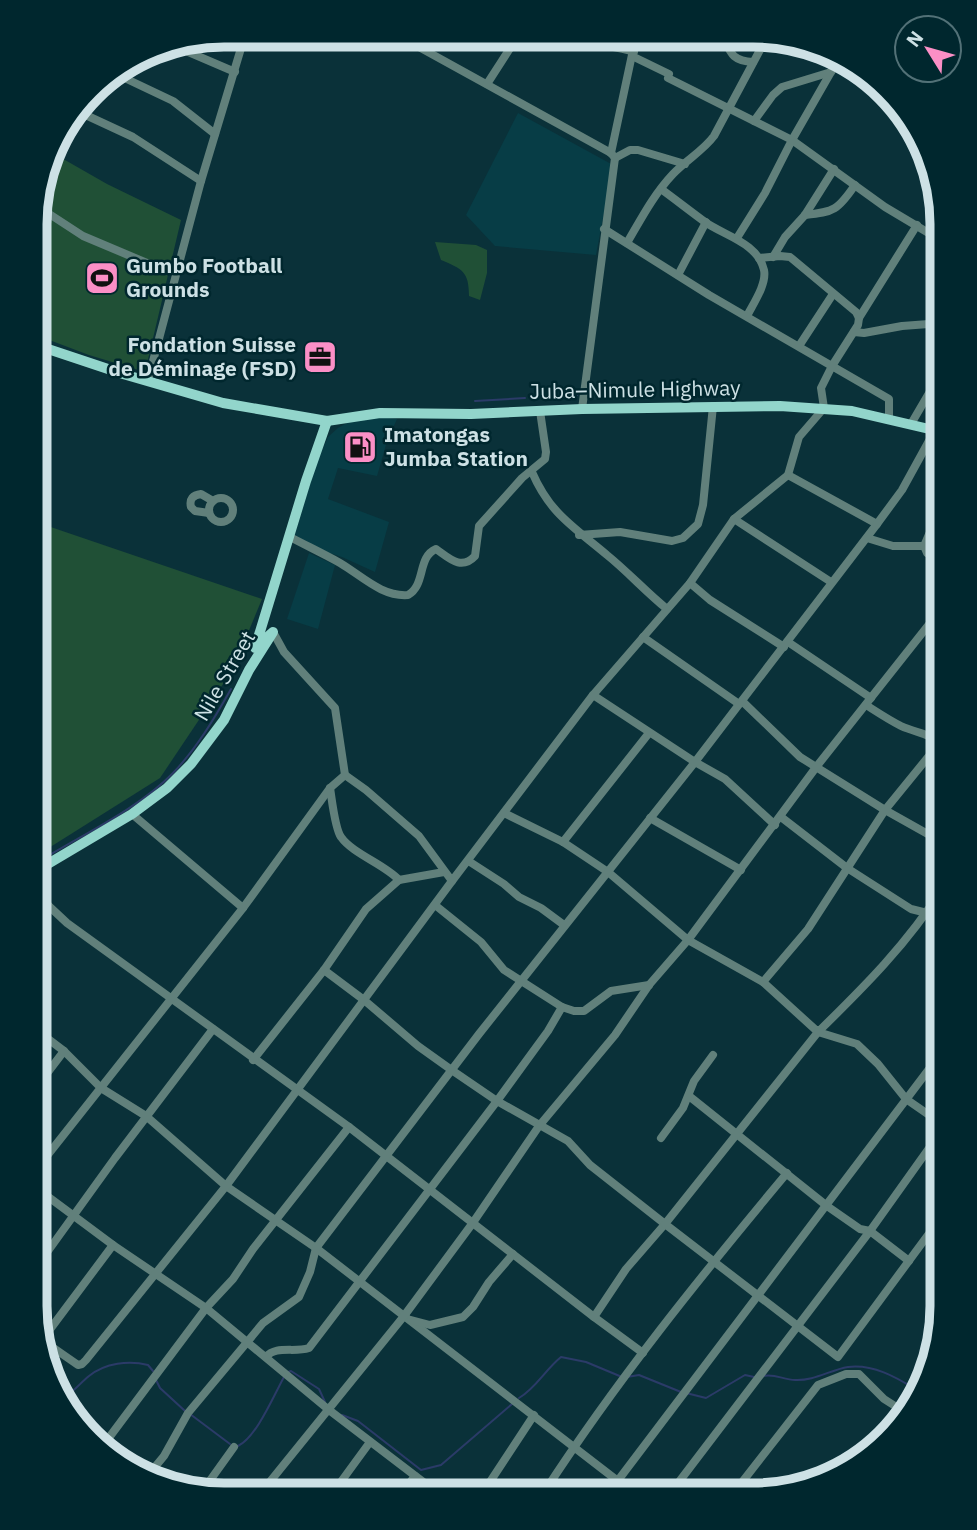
<svg xmlns="http://www.w3.org/2000/svg" width="977" height="1530" font-family="'IBM Plex Sans',sans-serif">
<style>
.built{fill:#073d46}
.green{fill:#205036}
.lines{fill:none;stroke-linecap:round;stroke-linejoin:round}
.stream{stroke:#2b3b68;stroke-width:2}
.minor{stroke:#61807b;stroke-width:8}
.major{stroke:#92d5cb;stroke-width:10}
.labels{text-anchor:middle;stroke-width:5;stroke-linejoin:round;paint-order:stroke}
.poi-label{font-size:21px;font-weight:bold;fill:#cde1e5;stroke:#00272e;text-anchor:start}
.street-label{font-size:21px;fill:#cde1e5;stroke:#00272e}
.rim{fill:none;stroke:#cde1e5;stroke-width:9}
</style>
<rect width="100%" height="100%" fill="#0a3139"/>
<g class="built">
<polygon points="518,113 613,165 596,255 495,246 466,215"/>
<polygon points="382,417 397,419 387,441 377,476 338,468 328,499 389,522 375,572 342,557 293,541 317,461 328,437 338,428 354,419"/>
<polygon points="309,553 335,565 318,629 287,619"/>
</g>
<g class="green">
<polygon points="51,152 107,184 181,220 145,372 89,355 36,335 37,200"/>
<path d="M435 242 476 245 487 250V273L480 300 469 296C469 271 462 269 441 260Z"/>
<polygon points="36,522 262,599 233,669 160,778 36,856"/>
</g>
<g class="lines">
<g class="stream">
<polyline points="532,397 577,395"/>
<polyline points="475,401 525,398"/>
<path d="M48 856C88 832 140 807 173 773 197 748 214 719 231 689"/>
<polyline points="288,1372 291,1371 319,1389 325,1402"/>
<path d="M763 1376C774 1373 784 1380 795 1380 814 1381 830 1370 848 1367 873 1364 896 1377 915 1389"/>
<polyline points="627,1377 639,1375 681,1392"/>
<polyline points="156,1380 160,1388 185,1411"/>
<polyline points="686,1393 706,1398 745,1375 754,1377"/>
<path d="M64 1397C75 1391 80 1383 89 1376 105 1363 129 1360 148 1365L153 1371"/>
<path d="M519 1398C536 1388 545 1370 561 1357L586 1362 622 1377"/>
<polyline points="190,1414 230,1444"/>
<polyline points="342,1415 358,1421 421,1470 441,1465 512,1404"/>
<path d="M238 1446C256 1438 274 1395 284 1377"/>
</g>
<g class="minor">
<polyline points="399,36 611,153 615,158 582,409"/>
<polyline points="543,36 551,42 564,36"/>
<path d="M571 36C590 45 613 45 634 52"/>
<path d="M723 37C731 54 733 61 753 62"/>
<polyline points="172,45 235,72"/>
<polyline points="634,57 669,74"/>
<polyline points="114,73 173,101 215,134"/>
<polyline points="668,78 792,140 885,207 942,241"/>
<polyline points="487,84 518,36"/>
<polyline points="77,111 133,137 201,181"/>
<polyline points="754,121 773,95 782,87 831,72 838,61"/>
<polyline points="611,153 636,36"/>
<polyline points="615,158 630,150 638,150 685,164"/>
<path d="M661 189C676 200 690 211 705 222 725 236 758 243 764 270 767 284 753 304 747 316"/>
<polyline points="37,206 83,236 166,271"/>
<path d="M805 215C834 212 838 210 855 185"/>
<polyline points="604,229 709,295 889,399 889,419"/>
<polyline points="737,238 765,193 792,140 831,72"/>
<path d="M627 243C641 219 654 194 673 174 686 160 703 151 714 136L767 37"/>
<polyline points="773,257 785,237 805,215 834,169"/>
<polyline points="678,275 706,222"/>
<polyline points="859,318 917,225"/>
<polyline points="854,332 864,333 902,326 942,323"/>
<polyline points="799,346 833,294"/>
<polyline points="148,380 201,181 245,35"/>
<polyline points="911,424 942,371"/>
<path d="M532 472C550 514 574 527 607 555 628 572 646 592 667 609"/>
<polyline points="788,475 877,524"/>
<circle cx="221" cy="510" r="12"/>
<path d="M209 513 195 511 191 507C189 499 193 495 201 494L213 501"/>
<polyline points="734,519 831,582"/>
<polyline points="579,535 620,532 672,541 683,538 698,524 703,505 713,406"/>
<path d="M290 537C307 546 324 554 340 563 362 576 382 597 408 595 426 585 417 557 436 549 449 558 461 571 475 556L479 526 522 478 545 459 546 452 540 411"/>
<polyline points="867,538 893,546 924,546"/>
<polyline points="942,564 927,553 924,546 942,504"/>
<polyline points="690,583 710,600 784,647"/>
<polyline points="643,637 739,704"/>
<polyline points="788,642 871,698"/>
<polyline points="593,695 695,762 725,779 775,825"/>
<polyline points="742,701 800,757 885,810 942,842"/>
<path d="M866 705C877 712 889 720 901 726 916 733 929 733 942 744"/>
<polyline points="345,775 366,790 419,836 452,881 593,695 690,583 734,519 788,475 799,437 824,408 821,388 832,366 858,325 859,318 856,312 790,257 780,256 759,258"/>
<path d="M330 788C332 800 335 829 341 837 353 854 384 864 399 880"/>
<path d="M504 813 563 842 608 872 688 940 763 982 818 1032C864 987 908 943 942 889"/>
<polyline points="132,814 243,908"/>
<polyline points="781,817 847,868 911,909 927,913 942,925"/>
<polyline points="650,818 741,870"/>
<polyline points="563,842 649,733"/>
<polyline points="470,862 504,884 519,897 541,908 564,925"/>
<polyline points="36,894 67,923 349,1127 594,1317 643,1353"/>
<polyline points="435,905 481,942 504,970 562,1007 574,1011 584,1011 611,991 649,985"/>
<polyline points="36,922 48,905"/>
<polyline points="324,970 364,1000 418,1046 453,1071 497,1101 568,1141 590,1165 665,1224 626,1269 594,1317"/>
<polyline points="763,982 808,929 885,810 942,740"/>
<polyline points="35,1029 64,1051 101,1088 146,1116 226,1186 316,1248 636,1495"/>
<polyline points="253,1060 324,970 366,909 399,880 444,872"/>
<polyline points="35,1089 64,1051"/>
<polyline points="689,1096 827,1206 860,1229 870,1231 909,1261"/>
<polyline points="661,1138 683,1108 694,1081 713,1055"/>
<polyline points="35,1171 243,908 330,788 345,775 335,708 284,652 273,632"/>
<polyline points="35,1187 113,1245 206,1308 329,1410 439,1494"/>
<polyline points="942,1216 838,1357 665,1224 818,1032 857,1044 878,1064 906,1099 942,1124"/>
<polyline points="35,1269 115,1158 213,1029"/>
<polyline points="411,1320 430,1325 463,1317 473,1307 489,1282 513,1254"/>
<polyline points="42,1340 78,1365 82,1364 86,1360 226,1186 452,881"/>
<polyline points="42,1340 113,1245"/>
<path d="M266 1357C276 1345 294 1353 309 1348L497 1101 548 1031 562 1007"/>
<polyline points="102,1447 206,1308 233,1279 253,1249 349,1127"/>
<polyline points="150,1473 164,1456 188,1413 263,1323 299,1297 310,1272 316,1248 479,1034 695,762 877,524 902,490 935,430"/>
<polyline points="201,1493 234,1447"/>
<polyline points="260,1494 404,1316 472,1224 539,1126 615,1035 649,985 688,940 817,766 942,608"/>
<polyline points="332,1494 370,1442"/>
<polyline points="401,1494 415,1476"/>
<polyline points="482,1494 534,1415"/>
<path d="M543 1494C616 1381 701 1276 787 1173"/>
<polyline points="607,1495 942,1052"/>
<polyline points="669,1495 870,1231 942,1130"/>
<polyline points="732,1495 818,1385 846,1374 859,1374 884,1399 906,1413"/>
</g>
<g class="major">
<polyline points="36,345 123,374 223,403 327,421 380,413 471,414 582,409 780,406 852,411 942,432"/>
<polyline points="36,871 132,814 167,788 191,764 224,720 249,670 273,632 255,648 306,481 327,421"/>
</g>
</g>
<defs>
<g id="stadium-square" transform="scale(1.75)"><rect x="-9" y="-9" width="18" height="18" rx="4" fill="#fb8fc6" stroke="#00272e"/><path d="M0-5a6.5 5 0 1 0 0 10a6.5 5 0 1 0 0-10ZM-3.5-1.8h7v3.6h-7Z" fill="#111"/></g>
<g id="office-square" transform="scale(1.75)"><rect x="-9" y="-9" width="18" height="18" rx="4" fill="#fb8fc6" stroke="#00272e"/><path d="M-6-3h4V-5.5h4V-3h4V5H-6ZM-1-4.5V-3h2v-1.5ZM-6 0V1H6V0Z" fill="#111"/></g>
<g id="fuel-square" transform="scale(1.75)"><rect x="-9" y="-9" width="18" height="18" rx="4" fill="#fb8fc6" stroke="#00272e"/><path d="M-5.5-6h7V0h2V4h1.3V-2.5L3-4.5l.8-.8L6-3V5H2.5V1h-1V6h-7ZM-4.2-4.7v3.2H.2V-4.7Z" fill="#111"/></g>
</defs>
<g fill-rule="evenodd">
<use href="#stadium-square" x="102" y="278"/>
<use href="#office-square" x="320" y="357"/>
<use href="#fuel-square" x="360" y="447"/>
</g>
<g class="labels">
<g class="poi-label">
<text x="126" y="273">Gumbo Football<tspan x="126" dy="24">Grounds</tspan></text>
<text x="296" y="352" text-anchor="end">Fondation Suisse<tspan x="296" dy="24">de Déminage (FSD)</tspan></text>
<text x="384" y="442">Imatongas<tspan x="384" dy="24">Jumba Station</tspan></text>
</g>
<g class="street-label">
<text transform="translate(635 390) rotate(-1)" y="7">Juba–Nimule Highway</text>
<text transform="translate(225 676) rotate(-60)" y="7">Nile Street</text>
</g>
</g>
<path d="M0 0H977V1530H0ZM224 47H753A177 177 0 0 1 930 224V1306A177 177 0 0 1 753 1483H224A177 177 0 0 1 47 1306V224A177 177 0 0 1 224 47Z" fill="#00272e" fill-rule="evenodd"/>
<path class="rim" d="M224 47H753A177 177 0 0 1 930 224V1306A177 177 0 0 1 753 1483H224A177 177 0 0 1 47 1306V224A177 177 0 0 1 224 47Z"/>
<g transform="translate(928 49) rotate(307)"><circle r="33" fill="#00272e" stroke="#527177" stroke-width="2"/>
<path d="M0-5L12 26L0 18L-12 26Z" fill="#fb8fc6"/>
<text y="-10" font-size="19" font-weight="bold" text-anchor="middle" fill="#cde1e5">N</text>
</g>
</svg>
